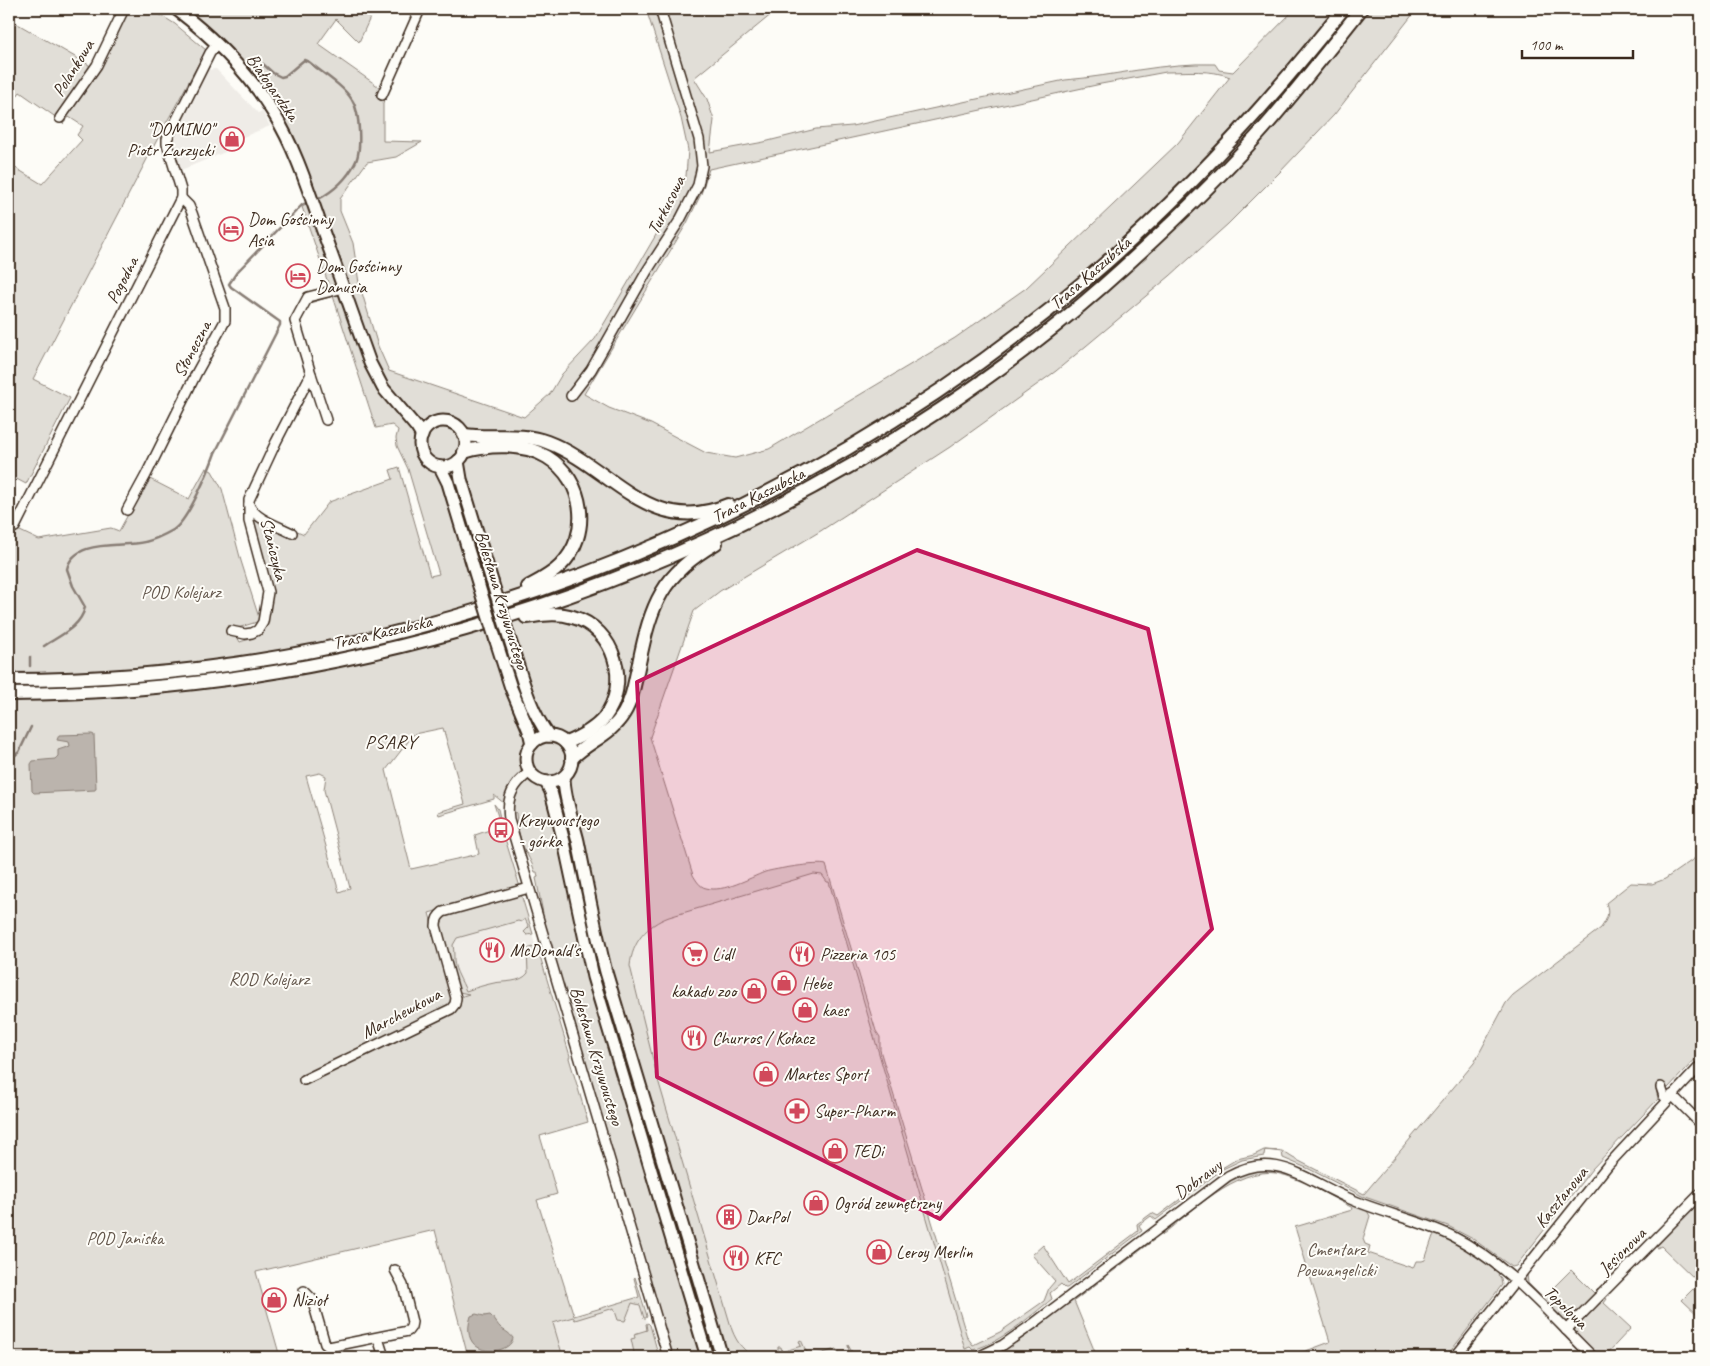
<svg xmlns="http://www.w3.org/2000/svg" width="1710" height="1366" font-family="Caveat,sans-serif">
<style>
.built{fill:#efece7}
.green{fill:#e1ded7;stroke:#8e847a;fill-rule:evenodd}
.water{fill:#bbb4ad;stroke:#887d74}
.lines{fill:none;stroke-linecap:round;stroke-linejoin:round}
.stream{stroke:#887d74;stroke-width:2.5}
.minor-casing{stroke:#3b2a1e;stroke-width:12}
.major-casing{stroke:#3b2a1e;stroke-width:15}
.highway-casing{stroke:#3b2a1e;stroke-width:16}
.minor{stroke:#fdfcf7;stroke-width:9}
.major{stroke:#fdfcf7;stroke-width:11}
.highway{stroke:#fdfcf7;stroke-width:12}
.major-bridge-casing{stroke:#3b2a1e;stroke-width:15;stroke-linecap:butt}
.major-bridge{stroke:#fdfcf7;stroke-width:11}
.marked{fill:#c2185b;fill-opacity:0.2;stroke:#c2185b;stroke-width:4;stroke-linejoin:round}
.labels{text-anchor:middle;stroke-width:4;stroke-linejoin:round;paint-order:stroke}
.street-label{font-size:18px;fill:#3b2a1e;stroke:#fdfcf7}
.poi-label{font-size:18px;fill:#3b2a1e;stroke:#fdfcf7;text-anchor:start}
.park-label{font-size:18px;fill:#64574c;stroke:#fdfcf7}
.neighbourhood-label{font-size:19px;letter-spacing:1px;fill:#3b2a1e;stroke:#fdfcf7}
</style>
<rect width="100%" height="100%" fill="#fdfcf7"/>
<filter id="ink" filterUnits="userSpaceOnUse"><feTurbulence type="fractalNoise" baseFrequency=".02" numOctaves="2"/><feDisplacementMap in="SourceGraphic" scale="10" xChannelSelector="R" yChannelSelector="G"/><feConvolveMatrix kernelMatrix="1 2 1 2 8 2 1 2 1" color-interpolation-filters="sRGB"/></filter>
<g filter="url(#ink)">
<g class="built">
<polygon points="216,69 258,113 262,111 270,126 238,139 240,146 181,170 171,143 207,70"/>
<polygon points="825,867 913,1164 970,1357 747,1357 736,1354 608,931"/>
<polygon points="522,900 544,975 459,998 442,917"/>
<polygon points="639,1297 658,1357 563,1357 553,1323"/>
</g>
<g class="green">
<polygon points="128,9 151,9 175,24 206,50 158,138 33,379 70,398 26,484 9,475 9,164 42,184 82,140 77,135 83,126 69,117 63,124 60,121 105,56"/>
<path d="M185 9H374L359 42 336 19 318 44 382 89 380 95 385 98 383 103V141L422 142 396 157 367 162 340 199V211L353 243 359 283 378 346 389 371 524 417 550 394 562 374 595 339 677 199 686 176 688 150 681 118 646 9H778L694 78 707 99 714 120 710 152 764 142 816 129 852 126 1065 80C1116 76 1164 62 1215 64L1219 70 1233 72 1295 9H1417L1334 115 1280 172 1228 224 1170 276 1056 371 950 447 819 532 720 591 694 611 650 737 693 875C696 880 700 887 706 888 724 893 749 878 765 872 775 869 817 862 826 865L876 1031 880 1037V1050L967 1337 973 1345 1000 1332 1044 1301 1049 1288 1055 1281 1032 1255 1043 1245 1068 1284 1138 1231 1137 1224 1152 1213 1158 1216 1217 1171 1237 1159 1254 1155 1264 1150 1282 1151 1293 1158 1364 1194 1474 1063 1506 1003 1513 995 1601 928C1607 919 1610 913 1606 903L1631 883 1652 884 1665 879 1701 854V1053L1668 1088 1665 1086 1656 1089 1658 1099 1592 1169 1516 1266 1512 1267 1473 1239 1448 1226 1362 1196 1309 1169 1283 1158 1282 1152 1265 1150 1264 1156 1242 1160 1223 1169 1156 1220 1151 1216 1139 1225 1142 1231 1067 1288H1065L1061 1284 1050 1293 1052 1299C1028 1318 1003 1341 973 1350L970 1347 965 1349 829 882H827L822 875 814 874 669 917C647 925 632 942 630 966L658 1080 732 1330C737 1343 744 1352 757 1357H726L611 972 601 933 581 837 573 839 592 935 602 974 716 1357H712L598 976 568 841 560 843 574 914 589 978 703 1357H672L541 914 543 913 536 878 538 877 537 872H535C532 862 527 855 523 846 519 836 517 824 516 813L494 795V799L439 815 438 812 465 804 443 728 414 734 386 770 411 869 479 854 475 835 501 826 494 804 498 809 502 826 500 828 502 832H503L520 887 429 913 453 1000 449 1006 299 1078 302 1083 348 1063 449 1013 454 1008 457 998 469 994 459 992 456 986 439 922 440 917 521 894 533 934 527 935 524 932 529 927 525 919 521 922 518 921 457 938 453 945C454 951 454 955 454 961 455 971 462 981 466 991 475 988 484 985 494 983 504 981 521 983 528 973L527 949 537 946 570 1056 569 1058 588 1122 540 1136 557 1194 537 1200 574 1316 639 1297 634 1278 635 1277 647 1316 646 1318H644L640 1305 632 1303 625 1321 618 1320 614 1308 575 1320 573 1317 553 1323 563 1357H468L435 1230 256 1272 280 1357H9V523L18 530 39 540 111 528 119 531 148 478 189 499 206 468 212 471 222 489 241 561 260 621 228 631 236 635 240 642C245 640 254 639 258 635 269 626 271 595 268 582 265 563 257 544 252 525L251 519 252 517H257L292 535 295 530 304 534 329 502 393 479 390 470 399 467 430 576 439 574 408 469 397 446 396 438 398 430 392 425 376 428 333 296 310 303 300 323 304 335 302 336C297 317 300 300 322 295 329 294 334 292 341 295L360 352 369 349 317 205 319 198 315 197C306 173 297 149 285 126 262 83 227 44 189 14ZM1166 72C1186 72 1211 69 1230 77L1178 143 1026 288 955 338 769 449 735 458 706 453 651 424 609 408 584 394 687 223 701 194 709 169 1101 84ZM320 773 326 776 324 790 350 888 339 892 306 776Z"/>
<polygon points="9,19 89,65 91,69 57,118 20,92 9,107"/>
<polygon points="308,204 337,284 336,286 328,288 326,284 328,283 302,207"/>
<path d="M1264 1169 1287 1172 1366 1209 1370 1216 1363 1239 1365 1244 1370 1246 1368 1253 1413 1268 1416 1261H1422L1425 1260 1433 1236 1438 1234 1467 1249 1500 1272 1498 1275 1501 1278 1502 1285 1446 1357H1290L1330 1342 1295 1227 1352 1210 1353 1208C1330 1197 1302 1178 1276 1173 1237 1167 1191 1212 1162 1235L1163 1230 1229 1180 1245 1172Z"/>
<polygon points="1701,1198 1701,1275 1696,1280 1661,1246 1657,1248 1656,1244"/>
<polygon points="1151,1240 1154,1240 1074,1301 1097,1357 987,1357"/>
<polygon points="1533,1267 1527,1274 1528,1283 1543,1298 1571,1270 1594,1293 1598,1289 1599,1290 1568,1322 1561,1321 1529,1289 1530,1287 1526,1283 1525,1277 1532,1267"/>
<polygon points="1693,1289 1701,1297 1701,1318 1682,1300"/>
<polygon points="1604,1297 1607,1299 1604,1303 1631,1328 1604,1357 1598,1357 1576,1335 1574,1332 1577,1324"/>
<polygon points="648,1323 650,1325 659,1357 635,1357 631,1339 635,1338 634,1334 647,1330 646,1324"/>
<path d="M801 1340C803 1343 804 1349 807 1352 814 1358 828 1351 836 1349L838 1354 849 1351 848 1345 852 1352 857 1357 778 1352V1347H781L782 1352 801 1346 799 1341Z"/>
</g>
<g class="water">
<polygon points="92,734 94,735 96,788 95,790 34,793 32,791 31,764 33,761 55,759 58,756 58,750 70,746 69,742 57,740 59,735"/>
<path d="M476 1314 484 1316 490 1315C495 1319 497 1325 502 1329 507 1332 509 1333 513 1338 511 1356 457 1360 471 1316Z"/>
</g>
<g class="lines">
<g class="stream">
<path d="M263 64 273 73 281 77 285 76 304 60 309 62C321 72 344 86 352 100 360 112 362 151 355 163 347 179 332 192 317 200"/>
<path d="M44 646C59 636 81 627 85 607L73 586 67 569C74 538 122 548 145 542 153 540 166 534 173 530 188 521 209 470 215 453L280 325V322L231 287 229 284 237 272 302 205 309 202"/>
<polyline points="30,657 30,666"/>
<polyline points="9,760 19,752 31,727"/>
</g>
<g class="minor-casing">
<g id="minor">
<polyline points="382,95 418,14 411,9"/>
<polyline points="60,118 97,65 124,9"/>
<polyline points="311,374 326,420"/>
<polyline points="571,396 591,370 647,271 680,220 698,185 702,166 699,139 660,9"/>
<path d="M249 505C256 520 279 526 292 533"/>
<polyline points="127,510 146,475 197,372 225,321 225,308 192,213 189,206 181,198"/>
<polyline points="15,527 181,198 181,190 167,144 167,139 210,53 217,44"/>
<polyline points="231,631 245,634 252,633 258,630 263,622 268,592 249,521 249,500 276,442 311,374 295,321 308,297 344,288"/>
<path d="M530 772C513 784 506 798 509 819L668 1357"/>
<path d="M304 1080 451 1009 455 1004 456 998 436 926C436 919 438 916 443 912L529 888"/>
<polyline points="1661,1087 1664,1096 1668,1100"/>
<polyline points="1672,1095 1701,1124"/>
<polyline points="304,1291 312,1299 325,1344 329,1347 408,1331 411,1327 412,1322 403,1285 395,1270"/>
<polyline points="1566,1330 1701,1193"/>
<polyline points="378,1338 384,1357"/>
<path d="M978 1357 1003 1345 1033 1324 1228 1176C1276 1149 1305 1180 1348 1198 1382 1213 1419 1220 1452 1236 1508 1264 1549 1314 1593 1357"/>
<polyline points="1455,1357 1608,1165 1701,1065"/>
</g>
</g>
<g class="major-casing">
<g id="major">
<path d="M176 9C214 38 249 73 274 114 295 148 307 186 320 223 337 269 353 316 370 363L383 388 417 428 422 436"/>
<circle cx="443" cy="444" r="23"/>
<polyline points="458,461 461,479 492,581"/>
<polyline points="440,467 448,483 479,586"/>
<path d="M509 637C520 670 528 708 549 736"/>
<polyline points="496,641 511,688 529,731 532,744"/>
<circle cx="549" cy="759" r="23"/>
<path d="M564 777C564 798 573 820 578 841 587 885 595 929 606 972L722 1357"/>
<polyline points="546,782 551,792 564,842 593,977 707,1357"/>
</g>
</g>
<g class="highway-casing">
<g id="highway">
<path d="M464 435C492 439 520 432 547 442 611 466 649 538 728 505"/>
<path d="M464 452C489 444 524 443 547 457 585 480 592 535 560 566 551 575 539 581 528 587"/>
<path d="M526 617C542 615 557 612 573 617 615 629 631 683 604 718 594 730 580 737 566 743"/>
<path d="M9 680C401 680 788 532 1087 279 1182 199 1266 106 1343 9"/>
<path d="M9 694C338 693 666 593 940 410 997 372 1052 331 1103 286 1156 239 1208 190 1256 137 1293 96 1327 52 1361 9"/>
<path d="M572 758C589 741 611 735 624 713 633 698 635 680 639 663 651 604 662 574 716 543"/>
</g>
</g>
<use href="#minor" class="minor"/>
<use href="#major" class="major"/>
<use href="#highway" class="highway"/>
<g class="major-bridge-casing">
<g id="major-bridge">
<polyline points="492,581 509,637"/>
<polyline points="479,586 496,641"/>
</g>
</g>
<use href="#major-bridge" class="major-bridge"/>
</g>
</g>
<path class="marked" d="M917 550 1148 629 1212 929 940 1219 657 1077 637 682Z"/>
<defs>
<g id="shop-ring" transform="scale(1.25)"><circle r="9.5" fill="#fdfcf7" stroke="#d1495b" stroke-width="1.5"/><path d="M-5-2.5h2.3a2.7 3.5 0 0 1 5.4 0H5L5.5 6h-11ZM-1.5-2.5h3a1.5 2.3 0 0 0-3 0Z" fill="#d1495b"/></g>
<g id="hotel-ring" transform="scale(1.25)"><circle r="9.5" fill="#fdfcf7" stroke="#d1495b" stroke-width="1.5"/><path d="M-6-4.5h1.5V1H6V5H4.5V3h-9V5H-6ZM-4 0a1.8 1.8 0 1 1 3.6 0ZM.5 0V-2.5h3Q6-2.5 6 0Z" fill="#d1495b"/></g>
<g id="bus-ring" transform="scale(1.25)"><circle r="9.5" fill="#fdfcf7" stroke="#d1495b" stroke-width="1.5"/><path d="M-5-6H5V4H4V6H2V4H-2V6H-4V4H-5ZM-3.5-4V0h7V-4ZM-3.5 1.2v1.5H-2V1.2ZM2 1.2v1.5H3.5V1.2Z" fill="#d1495b"/></g>
<g id="restaurant-ring" transform="scale(1.25)"><circle r="9.5" fill="#fdfcf7" stroke="#d1495b" stroke-width="1.5"/><path d="M-5-6h1v4h1v-4h1v4h1v-4h1v5L-1.5 .5V6h-2V.5L-5-1ZM5-6V6H3V1.5H1.5Q1.5-4 5-6Z" fill="#d1495b"/></g>
<g id="supermarket-ring" transform="scale(1.25)"><circle r="9.5" fill="#fdfcf7" stroke="#d1495b" stroke-width="1.5"/><path d="M-6-5.5h2.5l.6 2H6L4.5 2H-2.5L-4.4-4H-6ZM-1.5 3.2a1.3 1.3 0 1 0 .1 0ZM3 3.2a1.3 1.3 0 1 0 .1 0Z" fill="#d1495b"/></g>
<g id="pharmacy-ring" transform="scale(1.25)"><circle r="9.5" fill="#fdfcf7" stroke="#d1495b" stroke-width="1.5"/><path d="M-2-6h4v4h4v4h-4v4h-4v-4h-4v-4h4Z" fill="#d1495b"/></g>
<g id="building-ring" transform="scale(1.25)"><circle r="9.5" fill="#fdfcf7" stroke="#d1495b" stroke-width="1.5"/><path d="M-4-6H4V6H1V3H-1V6H-4ZM-2.5-4.3h1.7v1.8h-1.7ZM.8-4.3h1.7v1.8H.8ZM-2.5-1h1.7V.8h-1.7ZM.8-1h1.7V.8H.8Z" fill="#d1495b"/></g>
</defs>
<g fill-rule="evenodd">
<use href="#shop-ring" x="232" y="139"/>
<use href="#hotel-ring" x="231" y="229"/>
<use href="#hotel-ring" x="298" y="276"/>
<use href="#bus-ring" x="501" y="830"/>
<use href="#restaurant-ring" x="492" y="950"/>
<use href="#supermarket-ring" x="695" y="954"/>
<use href="#restaurant-ring" x="802" y="954"/>
<use href="#shop-ring" x="784" y="983"/>
<use href="#shop-ring" x="754" y="991"/>
<use href="#shop-ring" x="805" y="1010"/>
<use href="#restaurant-ring" x="694" y="1038"/>
<use href="#shop-ring" x="766" y="1074"/>
<use href="#pharmacy-ring" x="797" y="1111"/>
<use href="#shop-ring" x="835" y="1151"/>
<use href="#shop-ring" x="816" y="1203"/>
<use href="#building-ring" x="729" y="1217"/>
<use href="#shop-ring" x="879" y="1252"/>
<use href="#restaurant-ring" x="736" y="1258"/>
<use href="#shop-ring" x="274" y="1300"/>
</g>
<g class="labels">
<g class="street-label">
<text transform="translate(73 68) rotate(-58)" y="6">Polankowa</text>
<text transform="translate(273 87) rotate(55)" y="6">Białogardzka</text>
<text transform="translate(666 205) rotate(-63)" y="6">Turkusowa</text>
<text transform="translate(1090 273) rotate(-41)" y="6">Trasa Kaszubska</text>
<text transform="translate(122 280) rotate(-63)" y="6">Pogodna</text>
<text transform="translate(192 349) rotate(-62)" y="6">Słoneczna</text>
<text transform="translate(758 495) rotate(-27)" y="6">Trasa Kaszubska</text>
<text transform="translate(274 549) rotate(76)" y="6">Stańczyka</text>
<text transform="translate(502 600) rotate(73)" y="6">Bolesława Krzywoustego</text>
<text transform="translate(382 632) rotate(-13)" y="6">Trasa Kaszubska</text>
<text transform="translate(401 1013) rotate(-28)" y="6">Marchewkowa</text>
<text transform="translate(597 1056) rotate(73)" y="6">Bolesława Krzywoustego</text>
<text transform="translate(1198 1179) rotate(-36)" y="6">Dobrawy</text>
<text transform="translate(1561 1197) rotate(-51)" y="6">Kasztanowa</text>
<text transform="translate(1622 1251) rotate(-45)" y="6">Jesionowa</text>
<text transform="translate(1566 1307) rotate(44)" y="6">Topolowa</text>
</g>
<g class="poi-label">
<text x="214" y="135" text-anchor="end">"DOMINO"<tspan x="214" dy="21">Piotr Zarzycki</tspan></text>
<text x="248" y="225">Dom Gościnny<tspan x="248" dy="21">Asia</tspan></text>
<text x="316" y="272">Dom Gościnny<tspan x="316" dy="21">Danusia</tspan></text>
<text x="518" y="826">Krzywoustego<tspan x="518" dy="21">- górka</tspan></text>
<text x="510" y="956">McDonald's</text>
<text x="712" y="960">Lidl</text>
<text x="820" y="960">Pizzeria 105</text>
<text x="802" y="989">Hebe</text>
<text x="736" y="997" text-anchor="end">kakadu zoo</text>
<text x="822" y="1016">kaes</text>
<text x="712" y="1044">Churros / Kołacz</text>
<text x="784" y="1080">Martes Sport</text>
<text x="814" y="1117">Super-Pharm</text>
<text x="852" y="1157">TEDi</text>
<text x="834" y="1209">Ogród zewnętrzny</text>
<text x="746" y="1223">DarPol</text>
<text x="896" y="1258">Leroy Merlin</text>
<text x="754" y="1264">KFC</text>
<text x="292" y="1306">Nizioł</text>
</g>
<g class="park-label">
<text x="181" y="598">POD Kolejarz</text>
<text x="269" y="985">ROD Kolejarz</text>
<text x="125" y="1244">POD Janiska</text>
<text x="1336" y="1255">Cmentarz<tspan x="1336" dy="21">Poewangelicki</tspan></text>
</g>
<g class="neighbourhood-label">
<text x="391" y="748">PSARY</text>
</g>
</g>
<rect width="1710" height="1366" fill="none" stroke="#fdfcf7" stroke-width="30"/>
<rect x="15" y="15" width="1680" height="1336" fill="none" stroke="#3b2a1e" stroke-width="2" filter="url(#ink)"/>
<path d="M1522 50v8h111v-8" fill="none" stroke="#3b2a1e" stroke-width="2.5"/>
<text x="1530" y="50" font-size="15" fill="#3b2a1e" stroke="#fdfcf7" stroke-width="4" paint-order="stroke">100 m</text>
</svg>
